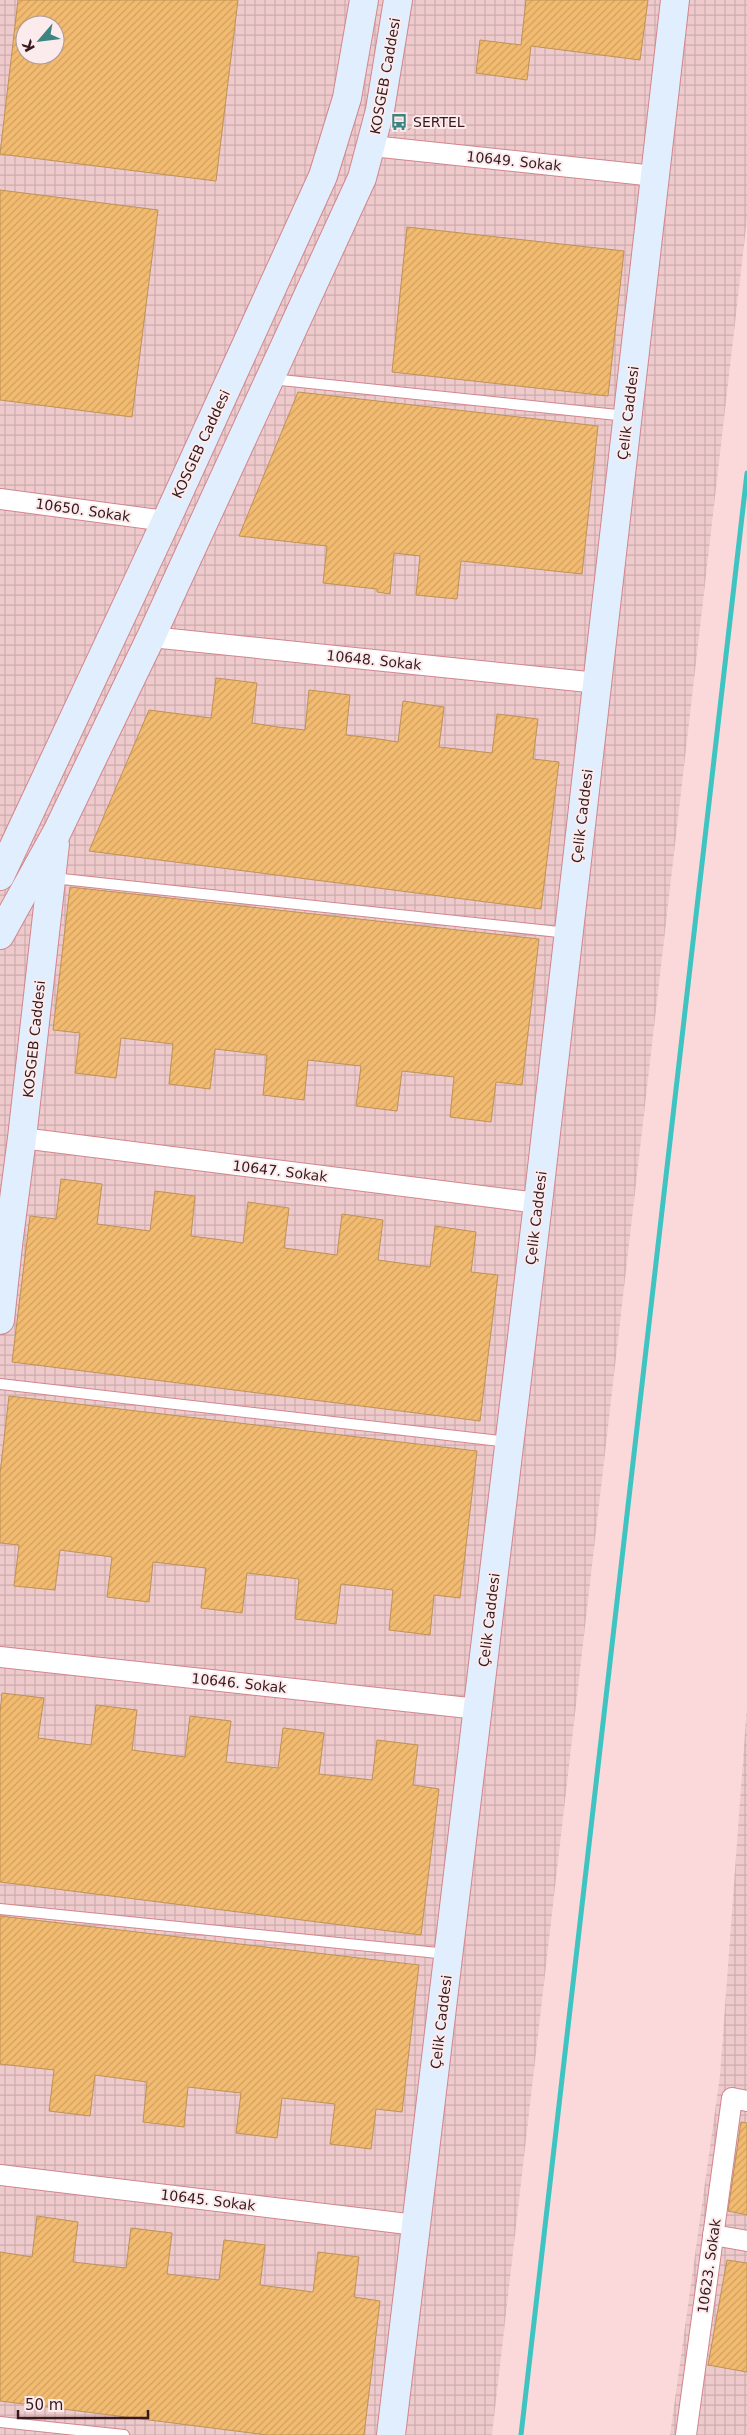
<svg xmlns="http://www.w3.org/2000/svg" width="747" height="2435" font-family="'DejaVu Sans',sans-serif">
<style>
.industrial{fill:url(#industrial-grid);fill-rule:evenodd}
.lines{fill:none;stroke-linecap:round;stroke-linejoin:round}
.stream{stroke:#3fc4c2;stroke-width:5}
.building{fill:url(#building-hatch);stroke:#bf9256;fill-rule:evenodd}
.lane-casing{stroke:#d2868d;stroke-width:12}
.street-casing{stroke:#d2868d;stroke-width:22}
.secondary-casing{stroke:#d2868d;stroke-width:30}
.path{stroke:#ae8d90;stroke-width:3;stroke-dasharray:1 4;stroke-linecap:butt}
.lane{stroke:#fff;stroke-width:10}
.street{stroke:#fff;stroke-width:20}
.secondary{stroke:#e0eefd;stroke-width:28}
.labels{text-anchor:middle;stroke-width:4;stroke-linejoin:round;paint-order:stroke}
.street-label{font-size:14px;fill:#37191d;stroke:#fcebec}
.poi-label{font-size:14px;fill:#37191d;stroke:#fcebec;text-anchor:start}
</style>
<defs>
<pattern id="industrial-grid" width="8" height="8" patternUnits="userSpaceOnUse" patternTransform="scale(1.25)"><rect width="8" height="8" fill="#eecacc"/><path d="M0 4h8M4 0v8" fill="none" stroke="#cdadaf"/></pattern>
<pattern id="building-hatch" width="6" height="6" patternUnits="userSpaceOnUse" patternTransform="scale(1.25)"><rect width="6" height="6" fill="#f2bb70"/><path d="M-1 1l2-2M0 6l6-6M5 7l2-2" fill="none" stroke="#d0a061"/></pattern>
</defs>
<rect width="100%" height="100%" fill="#fbd9db"/>
<g class="industrial">
<path d="M0 0H747V219L492 2435H0ZM25 25H55V55H25Z"/>
<polygon points="747,1706 747,2435 670,2435 720,2075"/>
</g>
<g class="lines">
<polyline class="stream" points="521,2435 747,473"/>
</g>
<g class="building">
<path d="M18 0H238L216 181 0 154ZM25 25H55V55H25Z"/>
<polygon points="526,0 648,0 640,60 531,46 527,80 476,73 480,40 521,45"/>
<polygon points="0,190 158,210 132,417 0,400"/>
<polygon points="407,227 624,251 608,396 392,372"/>
<polygon points="298,392 598,426 582,574 461,561 457,599 416,595 420,556 394,553 390,594 377,592 377,589 323,583 327,546 239,536"/>
<polygon points="216,678 257,683 252,723 278,727 305,730 309,690 350,695 346,735 372,738 398,742 403,701 444,707 439,747 492,753 497,714 538,719 533,759 559,762 541,909 89,851 149,710 211,718"/>
<polygon points="70,887 539,939 522,1085 496,1082 491,1122 450,1117 454,1077 402,1071 397,1111 356,1106 361,1066 308,1060 304,1100 263,1095 267,1055 215,1049 210,1089 169,1084 173,1044 121,1038 116,1078 75,1073 80,1033 53,1030"/>
<polygon points="61,1179 102,1184 97,1224 150,1231 155,1191 195,1196 191,1236 230,1241 243,1243 248,1202 289,1208 284,1248 337,1255 342,1214 383,1220 378,1260 430,1267 435,1226 476,1232 471,1272 498,1275 480,1421 12,1362 30,1216 56,1219"/>
<polygon points="9,1396 477,1451 460,1598 434,1595 430,1635 389,1630 393,1590 341,1584 336,1624 295,1619 299,1579 247,1573 242,1613 201,1608 206,1568 179,1565 153,1562 149,1602 107,1597 112,1557 60,1550 55,1590 14,1586 19,1545 0,1543 0,1474"/>
<polygon points="2,1693 44,1698 38,1738 91,1745 96,1705 137,1710 132,1750 185,1757 190,1716 231,1721 226,1762 278,1768 283,1728 324,1733 319,1774 372,1780 377,1740 418,1745 413,1785 439,1789 421,1935 0,1882 0,1713"/>
<polygon points="0,1916 419,1965 402,2112 376,2109 371,2149 330,2144 335,2104 308,2101 282,2098 277,2138 236,2133 241,2093 214,2090 188,2087 184,2127 143,2122 147,2082 95,2075 90,2116 49,2111 54,2070 0,2064"/>
<polygon points="741,2122 747,2123 747,2215 728,2211"/>
<polygon points="37,2216 78,2222 73,2262 126,2268 131,2228 172,2233 167,2274 219,2280 224,2240 265,2245 260,2285 313,2292 318,2252 359,2257 354,2297 380,2301 364,2435 267,2435 0,2401 0,2252 32,2257"/>
<polygon points="727,2260 747,2263 747,2372 708,2365"/>
</g>
<g class="lines">
<g class="lane-casing">
<g id="lane">
<polyline points="271,379 627,416"/>
<polyline points="53,878 568,933"/>
<polyline points="0,1384 509,1442"/>
<polyline points="0,1909 448,1954"/>
<polyline points="0,2422 124,2435"/>
</g>
</g>
<g class="street-casing">
<g id="street">
<polyline points="372,146 655,176"/>
<polyline points="0,499 166,521"/>
<polyline points="151,637 598,683"/>
<polyline points="22,1138 538,1203"/>
<polyline points="0,1657 478,1709"/>
<polyline points="0,2175 416,2225"/>
<polyline points="713,2235 747,2241"/>
<polyline points="686,2435 732,2098 747,2101"/>
</g>
</g>
<g class="secondary-casing">
<g id="secondary">
<polyline points="0,876 166,521 323,176 347,98 364,0"/>
<polyline points="0,935 57,832 151,637 362,178 380,110 398,0"/>
<polyline points="8,1245 22,1138 55,844"/>
<polyline points="0,1320 8,1245 5,1227"/>
<polyline points="391,2435 538,1203 675,0"/>
</g>
</g>
<polyline class="path" points="401,116 411,132"/>
<use href="#lane" class="lane"/>
<use href="#street" class="street"/>
<use href="#secondary" class="secondary"/>
</g>
<defs>
<g id="bus-bare" transform="scale(1.35)"><path d="M-5-6H5V4H4V6H2V4H-2V6H-4V4H-5ZM-3.5-4V0h7V-4ZM-3.5 1.2v1.5H-2V1.2ZM2 1.2v1.5H3.5V1.2Z" fill="#3b8482" stroke="#fcebec" stroke-width="2.5" paint-order="stroke"/></g>
</defs>
<g fill-rule="evenodd">
<use href="#bus-bare" x="399" y="122"/>
</g>
<g class="labels">
<g class="street-label">
<text transform="translate(385 76) rotate(-80)" y="5">KOSGEB Caddesi</text>
<text transform="translate(514 161) rotate(6)" y="5">10649. Sokak</text>
<text transform="translate(628 413) rotate(-83)" y="5">Çelik Caddesi</text>
<text transform="translate(201 444) rotate(-65)" y="5">KOSGEB Caddesi</text>
<text transform="translate(83 510) rotate(8)" y="5">10650. Sokak</text>
<text transform="translate(374 660) rotate(6)" y="5">10648. Sokak</text>
<text transform="translate(582 816) rotate(-83)" y="5">Çelik Caddesi</text>
<text transform="translate(34 1039) rotate(-84)" y="5">KOSGEB Caddesi</text>
<text transform="translate(280 1171) rotate(7)" y="5">10647. Sokak</text>
<text transform="translate(536 1218) rotate(-83)" y="5">Çelik Caddesi</text>
<text transform="translate(489 1620) rotate(-83)" y="5">Çelik Caddesi</text>
<text transform="translate(239 1683) rotate(6)" y="5">10646. Sokak</text>
<text transform="translate(441 2022) rotate(-83)" y="5">Çelik Caddesi</text>
<text transform="translate(208 2200) rotate(7)" y="5">10645. Sokak</text>
<text transform="translate(709 2266) rotate(-82)" y="5">10623. Sokak</text>
</g>
<g class="poi-label">
<text x="413" y="127">SERTEL</text>
</g>
</g>
<g transform="translate(40 40) rotate(242)"><circle r="24" fill="#fcebec" stroke="#ad9799"/>
<path d="M0-4L9 19L0 12L-9 19Z" fill="#3b8482"/>
<text y="-8" font-size="14" font-weight="bold" text-anchor="middle" fill="#37191d">K</text>
</g>
<path d="M18 2410v8h130v-8" fill="none" stroke="#37191d" stroke-width="2.5"/>
<text x="25" y="2410" font-size="15" fill="#37191d" stroke="#fcebec" stroke-width="4" paint-order="stroke">50 m</text>
</svg>
